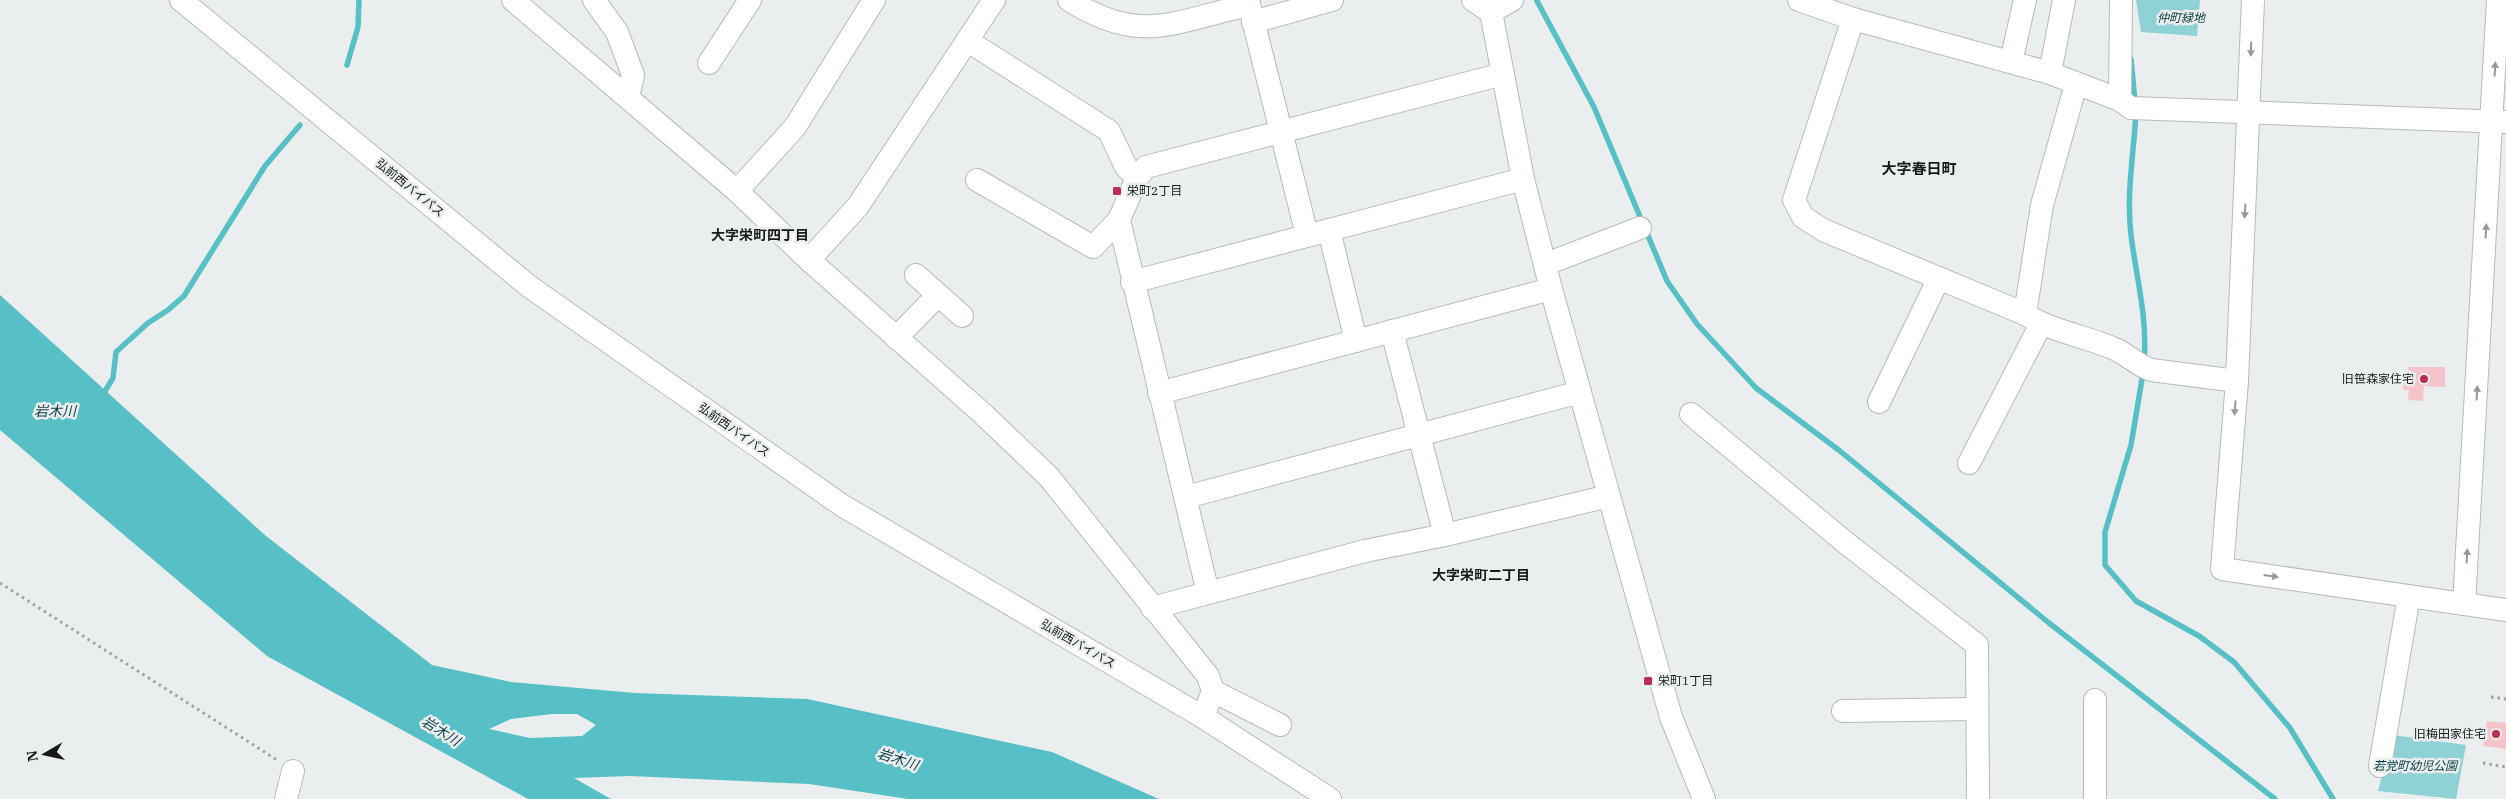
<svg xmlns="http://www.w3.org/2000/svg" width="2506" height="799" font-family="'IBM Plex Serif','Noto Sans JP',serif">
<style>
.green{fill:#8fd2d6}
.water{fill:#56c0c6;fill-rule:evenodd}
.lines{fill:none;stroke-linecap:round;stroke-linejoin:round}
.stream{stroke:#56c0c6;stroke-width:5.5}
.building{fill:#f5c3c9}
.minor-casing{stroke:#b6baba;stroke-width:24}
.path{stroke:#9ea1a1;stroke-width:3;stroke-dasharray:2.5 4;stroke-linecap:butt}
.minor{stroke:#fff;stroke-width:22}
.oneway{fill:#979898}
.poi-dot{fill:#bc2d54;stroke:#eaeeee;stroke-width:2}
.labels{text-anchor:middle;stroke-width:5;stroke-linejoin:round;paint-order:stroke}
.park-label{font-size:12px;font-style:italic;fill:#073b3d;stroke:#eaeeee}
.street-label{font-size:12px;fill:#181919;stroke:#eaeeee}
.poi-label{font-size:12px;fill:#181919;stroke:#eaeeee;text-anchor:start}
.neighbourhood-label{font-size:14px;font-weight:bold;fill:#181919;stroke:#eaeeee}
.water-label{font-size:14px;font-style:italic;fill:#0b3d40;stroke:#eaeeee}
.quarter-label{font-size:15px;font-weight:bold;fill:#181919;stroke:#eaeeee}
</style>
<rect width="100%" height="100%" fill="#eaeeee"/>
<g class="green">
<polygon points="2136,0 2200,0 2197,36 2141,32"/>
<polygon points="2393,735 2466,745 2456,799 2378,791"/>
</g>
<path class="water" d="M0 295 266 536 432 665 511 682 635 693 807 699 1052 752 1159 799H908L809 784 630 776 574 778 611 799H528L267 656 0 430ZM552 714H577L596 725 582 736 530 738 489 729 511 719Z"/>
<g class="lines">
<g class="stream">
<polyline points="1537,1 1594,107 1667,281 1697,324 1756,388 1840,451 2049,623 2275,799"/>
<polyline points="2131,59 2135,102"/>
<polyline points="347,65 358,27 359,0"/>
<path d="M2136 112C2134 152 2126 194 2131 235 2136 276 2148 319 2144 361"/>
<polyline points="2143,373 2131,445 2105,532 2105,565 2136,601 2199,636 2234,662 2290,728 2333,799"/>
<polyline points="102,396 113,378 116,352 148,323 168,310 184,296 265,166 300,125"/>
</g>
</g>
<g class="building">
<polygon points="2408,367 2445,367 2445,387 2424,386 2423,401 2408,400 2409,390 2403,390 2405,371 2408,372"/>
<polygon points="2487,721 2506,723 2506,749 2483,746"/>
</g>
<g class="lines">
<g class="minor-casing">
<g id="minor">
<polyline points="181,0 530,287 843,506 1203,717 1330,799"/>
<polyline points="513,0 737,191 809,260 982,413 1049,477 1208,676 1213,691 1203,717"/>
<polyline points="594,0 617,32 633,75 628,97"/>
<path d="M1069 0C1141 46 1174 21 1249 5"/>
<polyline points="1248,0 1307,235"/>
<polyline points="1473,0 1491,12 1523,179 1551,289 1671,717 1704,799"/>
<polyline points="1799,0 1853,19 2050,73 2120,100 2131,108 2506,122"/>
<polyline points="2253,0 2237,381 2222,569 2506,610"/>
<polyline points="1491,12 1512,0"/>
<path d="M1853 19 1794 200 1803 217 1823 230 2025 314C2053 332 2085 336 2115 349 2128 355 2137 365 2151 370L2237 381"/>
<polyline points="1253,22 1332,0"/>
<polyline points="968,41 1109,131 1126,167 1137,178"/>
<polyline points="2011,62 2025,0"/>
<polyline points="709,63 750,0"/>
<polyline points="2050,73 2064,0"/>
<polyline points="2120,100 2121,0"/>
<polyline points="977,180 1093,247 1119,220"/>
<polyline points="737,191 795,127 874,0"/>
<polyline points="1329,230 1356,341"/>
<polyline points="809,260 858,206 994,0"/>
<polyline points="1546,264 1640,228"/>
<polyline points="916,275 962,316"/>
<polyline points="1132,282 1523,179"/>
<polyline points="2025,314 2042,205 2076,84"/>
<polyline points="1392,331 1445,535"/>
<polyline points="896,338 938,295"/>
<polyline points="1159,393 1551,289"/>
<polyline points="1879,402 1939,278"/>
<polyline points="1691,414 1846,543 1977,645 1978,799"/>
<polyline points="1969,463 2041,324"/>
<polyline points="1186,497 1580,392"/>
<polyline points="1208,593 1119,220 1137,178 1146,167 1503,74"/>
<polyline points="2464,604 2498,0"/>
<polyline points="1152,608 1365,551 1445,535 1609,496"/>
<polyline points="1213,691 1280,725"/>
<polyline points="2095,700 2095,799"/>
<polyline points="1843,711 1976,709"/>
<polyline points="2380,766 2409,596"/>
<polyline points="286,799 293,771"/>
</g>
</g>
<g class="path">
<polyline points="0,583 277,760"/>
<polyline points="2491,697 2506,699"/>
<polyline points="2483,763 2506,767"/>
</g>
<use href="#minor" class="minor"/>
</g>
<defs><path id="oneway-solid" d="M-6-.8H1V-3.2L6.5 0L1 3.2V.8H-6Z" transform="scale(1.25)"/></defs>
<g class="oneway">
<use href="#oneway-solid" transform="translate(2251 49) rotate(92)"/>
<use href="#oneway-solid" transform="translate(2495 69) rotate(-87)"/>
<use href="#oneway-solid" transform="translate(2245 211) rotate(93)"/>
<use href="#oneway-solid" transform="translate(2486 231) rotate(-87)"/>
<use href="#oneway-solid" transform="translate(2477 393) rotate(-87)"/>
<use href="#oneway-solid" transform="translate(2235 408) rotate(94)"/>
<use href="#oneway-solid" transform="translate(2467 556) rotate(-87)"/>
<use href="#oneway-solid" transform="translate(2271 576) rotate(8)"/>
</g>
<g class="poi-dot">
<rect x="1112" y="186" width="10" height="10" rx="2.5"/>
<circle cx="2424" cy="379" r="5"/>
<rect x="1643" y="676" width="10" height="10" rx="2.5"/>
<circle cx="2496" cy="734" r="5"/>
</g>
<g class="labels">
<g class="park-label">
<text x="2181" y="22">仲町緑地</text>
<text x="2415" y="770">若党町幼児公園</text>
</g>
<g class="street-label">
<text transform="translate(410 188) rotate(39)" y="4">弘前西バイパス</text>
<text transform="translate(734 430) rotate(35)" y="4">弘前西バイパス</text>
<text transform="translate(1078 644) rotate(30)" y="4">弘前西バイパス</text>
</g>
<g class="poi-label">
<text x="1127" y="195">栄町2丁目</text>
<text x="2414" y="383" text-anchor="end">旧笹森家住宅</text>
<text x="1658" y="685">栄町1丁目</text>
<text x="2486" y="738" text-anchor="end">旧梅田家住宅</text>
</g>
<g class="neighbourhood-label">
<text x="760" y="240">大字栄町四丁目</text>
<text x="1481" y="580">大字栄町二丁目</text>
</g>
<g class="water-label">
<text x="55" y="416">岩木川</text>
<text transform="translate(441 731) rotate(32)" y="5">岩木川</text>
<text transform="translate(898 759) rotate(18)" y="5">岩木川</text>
</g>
<g class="quarter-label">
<text x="1919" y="174">大字春日町</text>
</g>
</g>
<g transform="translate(45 754) rotate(261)" stroke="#eaeeee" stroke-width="4" paint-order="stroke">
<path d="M0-4L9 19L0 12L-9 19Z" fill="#181919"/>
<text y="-8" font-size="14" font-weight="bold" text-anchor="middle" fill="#181919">N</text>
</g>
</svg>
